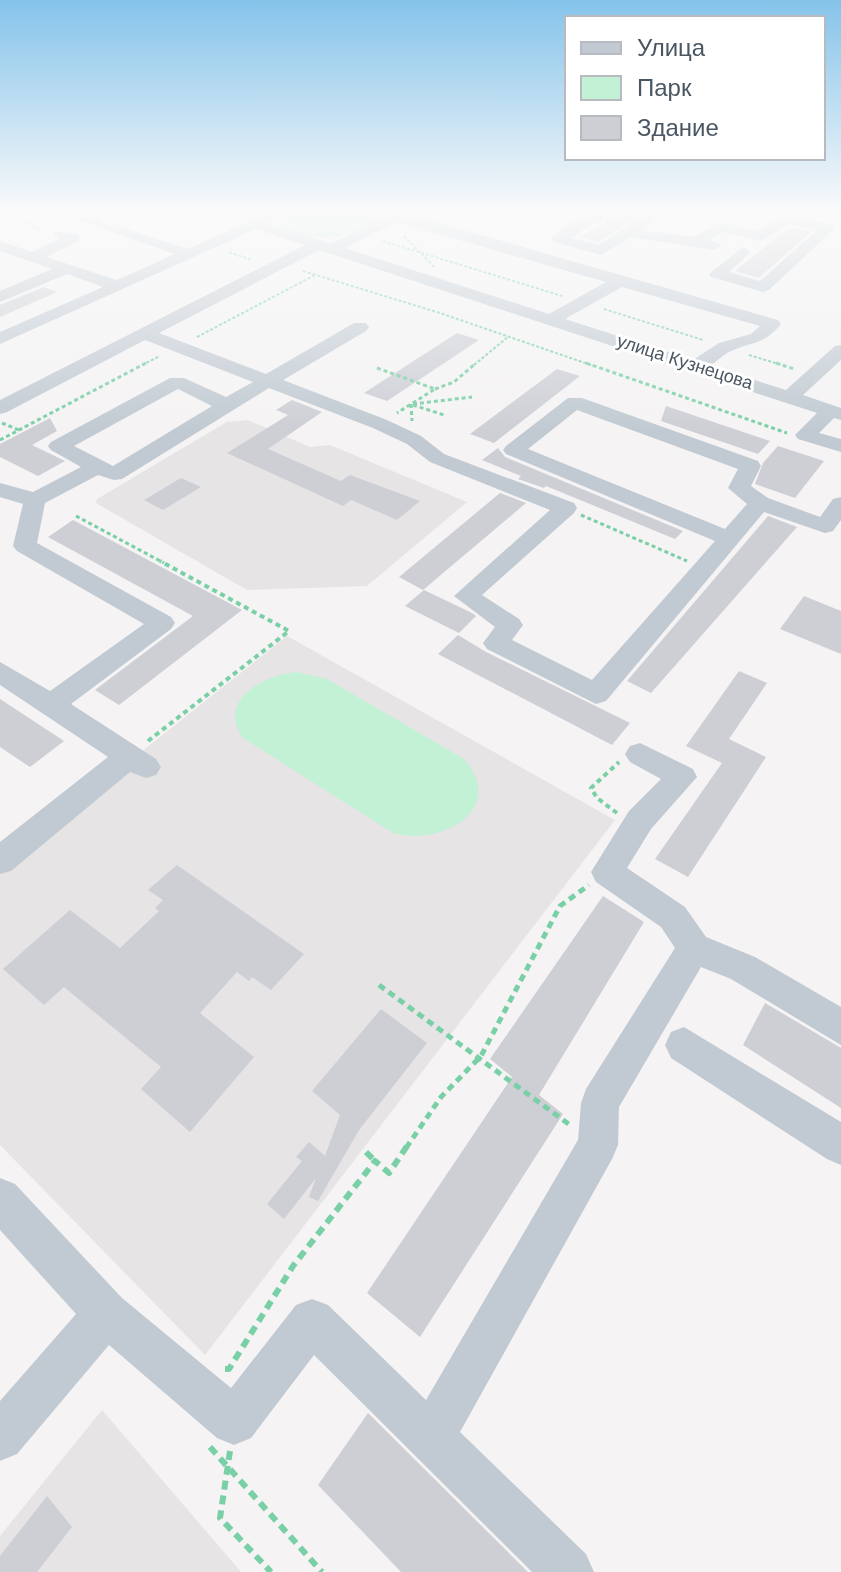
<svg xmlns="http://www.w3.org/2000/svg" width="841" height="1572" font-family="Helvetica,sans-serif">
<style>
.education{fill:#e6e4e5}
.green{fill:#c3f1d5}
.building{fill:#cdcfd5}
.lines{fill:none;stroke-linecap:round;stroke-linejoin:round}
.path-far4{stroke:#7ad0a6;stroke-width:2;stroke-dasharray:3 2;stroke-linecap:butt}
.path-far3{stroke:#7ad0a6;stroke-width:3;stroke-dasharray:4 3;stroke-linecap:butt}
.path-far2{stroke:#7ad0a6;stroke-width:4;stroke-dasharray:5 4;stroke-linecap:butt}
.path-far1{stroke:#7ad0a6;stroke-width:5;stroke-dasharray:7 5;stroke-linecap:butt}
.path{stroke:#7ad0a6;stroke-width:6;stroke-dasharray:9 6;stroke-linecap:butt}
.minor{fill:#c1cad2;fill-rule:evenodd}
.labels{text-anchor:middle;stroke-width:6;stroke-linejoin:round;paint-order:stroke}
.far-street-label{font-size:18px;fill:#4a5661;stroke:#fff}
</style>
<rect width="100%" height="100%" fill="#f5f3f3"/>
<g class="education">
<polygon points="248,420 310,447 330,445 467,502 367,586 247,590 96,503 97,499 227,422"/>
<polygon points="287,636 615,820 205,1355 0,1145 0,864"/>
<polygon points="102,1410 241,1572 0,1572 0,1536"/>
</g>
<g class="green">
<path d="M296 211H381L380 220C339 240 327 243 283 230L278 219Z"/>
<path d="M296 672 327 679 464 759C509 809 440 847 393 833L243 738C216 701 263 675 296 672Z"/>
</g>
<g class="building">
<polygon points="619,211 647,211 598,242 578,237 604,224 605,219"/>
<polygon points="790,227 811,232 759,278 735,271"/>
<polygon points="44,287 57,292 0,317 0,305"/>
<polygon points="457,333 479,340 387,401 364,393"/>
<polygon points="557,369 580,376 494,443 470,434"/>
<polygon points="292,400 322,412 268,449 341,481 350,475 420,501 397,520 351,500 343,506 227,453 288,415 276,410"/>
<polygon points="666,406 770,441 758,454 661,421"/>
<polygon points="50,418 57,431 32,445 65,461 38,476 0,457 0,444"/>
<polygon points="778,446 824,461 795,498 755,484 763,463"/>
<polygon points="498,448 505,457 683,531 675,539 546,486 544,488 518,479 521,476 482,460"/>
<polygon points="181,478 201,487 163,510 144,500"/>
<polygon points="500,493 526,503 423,590 399,577"/>
<polygon points="768,516 797,527 651,693 627,681"/>
<polygon points="73,520 242,610 119,705 95,690 193,616 48,537"/>
<polygon points="424,590 472,613 476,616 459,633 405,606"/>
<polygon points="804,596 841,611 841,654 780,629"/>
<polygon points="458,635 486,652 630,723 612,745 438,654"/>
<polygon points="739,671 767,683 729,739 766,757 688,877 655,859 722,763 686,746"/>
<polygon points="0,699 64,741 30,767 0,747"/>
<polygon points="177,865 304,954 271,990 252,977 249,981 237,972 200,1013 254,1057 190,1132 141,1089 161,1067 64,987 44,1005 3,969 70,910 120,948 159,911 155,908 163,900 148,890"/>
<polygon points="603,896 644,922 539,1095 563,1114 420,1337 367,1293 512,1077 490,1059"/>
<polygon points="765,1003 841,1048 841,1108 743,1045"/>
<polygon points="381,1009 427,1043 359,1130 318,1201 309,1197 316,1178 284,1219 267,1204 302,1161 296,1157 309,1142 325,1156 340,1115 312,1091"/>
<polygon points="368,1413 528,1572 401,1572 318,1485"/>
<polygon points="47,1496 72,1527 37,1572 0,1572 0,1556"/>
</g>
<g class="lines">
<g class="path-far4">
<polyline points="547,211 566,216"/>
<polyline points="0,213 43,230"/>
<polyline points="404,236 434,267"/>
<polyline points="383,241 562,296"/>
<polyline points="229,252 251,260"/>
<polyline points="303,271 440,313 591,365"/>
<polyline points="604,309 703,340"/>
<polyline points="197,337 317,274"/>
<polyline points="749,355 782,365"/>
<polyline points="142,365 160,356"/>
<polyline points="474,365 509,336"/>
</g>
<g class="path-far3">
<polyline points="586,363 787,433"/>
<polyline points="776,363 794,369"/>
<polyline points="377,368 435,389 397,413"/>
<polyline points="435,389 454,382 476,363"/>
<polyline points="411,404 412,421"/>
<polyline points="413,404 472,397"/>
<polyline points="413,405 444,415"/>
<polyline points="2,423 19,430"/>
<polyline points="0,440 146,363"/>
<polyline points="581,515 687,561"/>
<polyline points="76,516 164,563"/>
</g>
<g class="path-far2">
<polyline points="148,741 289,631 160,561"/>
<polyline points="617,813 597,798 591,788 619,762"/>
</g>
<g class="path-far1">
<polyline points="379,985 570,1125"/>
<polyline points="406,1148 441,1097 481,1056 560,906 589,885"/>
</g>
<g class="path">
<polyline points="366,1152 375,1161"/>
<polyline points="225,1369 229,1369 293,1266 375,1161 389,1173 407,1146"/>
<polyline points="210,1447 322,1572"/>
<polyline points="230,1451 220,1518 271,1572"/>
</g>
<g class="minor">
<path d="M94 211H113L98 220 188 249 273 211H291L268 224 331 244 386 216 382 211H397L778 320 781 324C764 345 753 341 731 351 724 354 717 361 710 366L786 390 835 346 841 345V360L803 395 841 408V420L834 418 819 433 841 439V452L798 439 795 435 817 413 319 250 159 333 266 374 354 323H366L369 327 366 331 283 380 387 420 421 436 444 454 574 503 577 508 574 513 482 595 519 619 523 625 512 640 592 680 715 541 506 454 503 450 506 446 568 398H582L758 461 761 466 751 486 768 498 820 517 833 499 841 497V520L833 531 825 533 764 512 606 701 596 704 487 649 483 643 495 627 454 596 550 510 430 462 407 444 373 428 269 388 122 479 114 480 98 475 45 503 37 543 171 617 175 623 171 629 71 704 156 759 161 767 156 775 146 778 130 772 11 871 0 874V842L108 757 0 685V662L50 691 144 624 17 551 13 546 23 504 0 497V483L33 492 81 467 51 450 48 446 51 442 170 378H184L226 397 253 382 145 340 7 412 0 414V400L305 245 256 229 0 344V332L103 287 67 274 0 302V291L52 269 0 251V241L32 252 60 239 53 234 56 231 79 235V241L46 257 117 280 175 254 77 220ZM396 222 606 282 549 314 345 248ZM622 287 760 326 751 334 719 343 693 360 565 319ZM178 389 212 406 113 466 74 446ZM577 410 738 469 728 488 747 504 725 529 528 449Z"/>
<path d="M652 211H668L642 230 693 237 720 223 758 231 786 215 833 225 835 228 769 290 763 292 711 277 709 274 743 247 751 252 729 272 760 281 817 230 789 224 761 241 722 232 710 240 722 245 714 250 631 237 601 255 554 242 551 239C564 226 584 214 602 216V222L592 224 571 238 599 245Z"/>
<polygon points="640,743 693,769 697,777 651,829 627,868 685,907 706,937 755,957 841,1007 841,1045 731,979 701,967 619,1107 618,1145 612,1159 460,1432 586,1554 594,1572 532,1572 314,1355 251,1438 234,1445 217,1438 109,1345 17,1454 0,1461 0,1401 76,1314 0,1230 0,1178 15,1184 122,1298 231,1388 296,1305 312,1299 328,1305 426,1400 578,1140 581,1103 586,1089 675,948 661,927 596,882 591,872 629,811 661,779 630,762 625,754 630,746"/>
<polygon points="684,1027 841,1122 841,1165 827,1159 671,1058 665,1045 671,1032"/>
</g>
</g>
<linearGradient id="sky" x2="0" y2="1"><stop stop-color="#85c3ea"/><stop offset="0.49" stop-color="#fafafa"/><stop offset="1" stop-color="#fafafa" stop-opacity="0"/></linearGradient>
<rect width="841" height="431" fill="url(#sky)"/>
<g class="labels">
<g class="far-street-label">
<text transform="translate(685 362) rotate(18)" y="6">улица Кузнецова</text>
</g>
</g>
<rect x="565" y="16" width="260" height="144" fill="#ffffff" stroke="#b7bbc0" stroke-width="2"/>
<rect x="581" y="42" width="40" height="12" fill="#c1cad2" stroke="#b7bbc0" stroke-width="2"/>
<text x="637" y="56" font-size="24" fill="#4a5661">Улица</text>
<rect x="581" y="76" width="40" height="24" fill="#c3f1d5" stroke="#b7bbc0" stroke-width="2"/>
<text x="637" y="96" font-size="24" fill="#4a5661">Парк</text>
<rect x="581" y="116" width="40" height="24" fill="#cdcfd5" stroke="#b7bbc0" stroke-width="2"/>
<text x="637" y="136" font-size="24" fill="#4a5661">Здание</text>
</svg>
